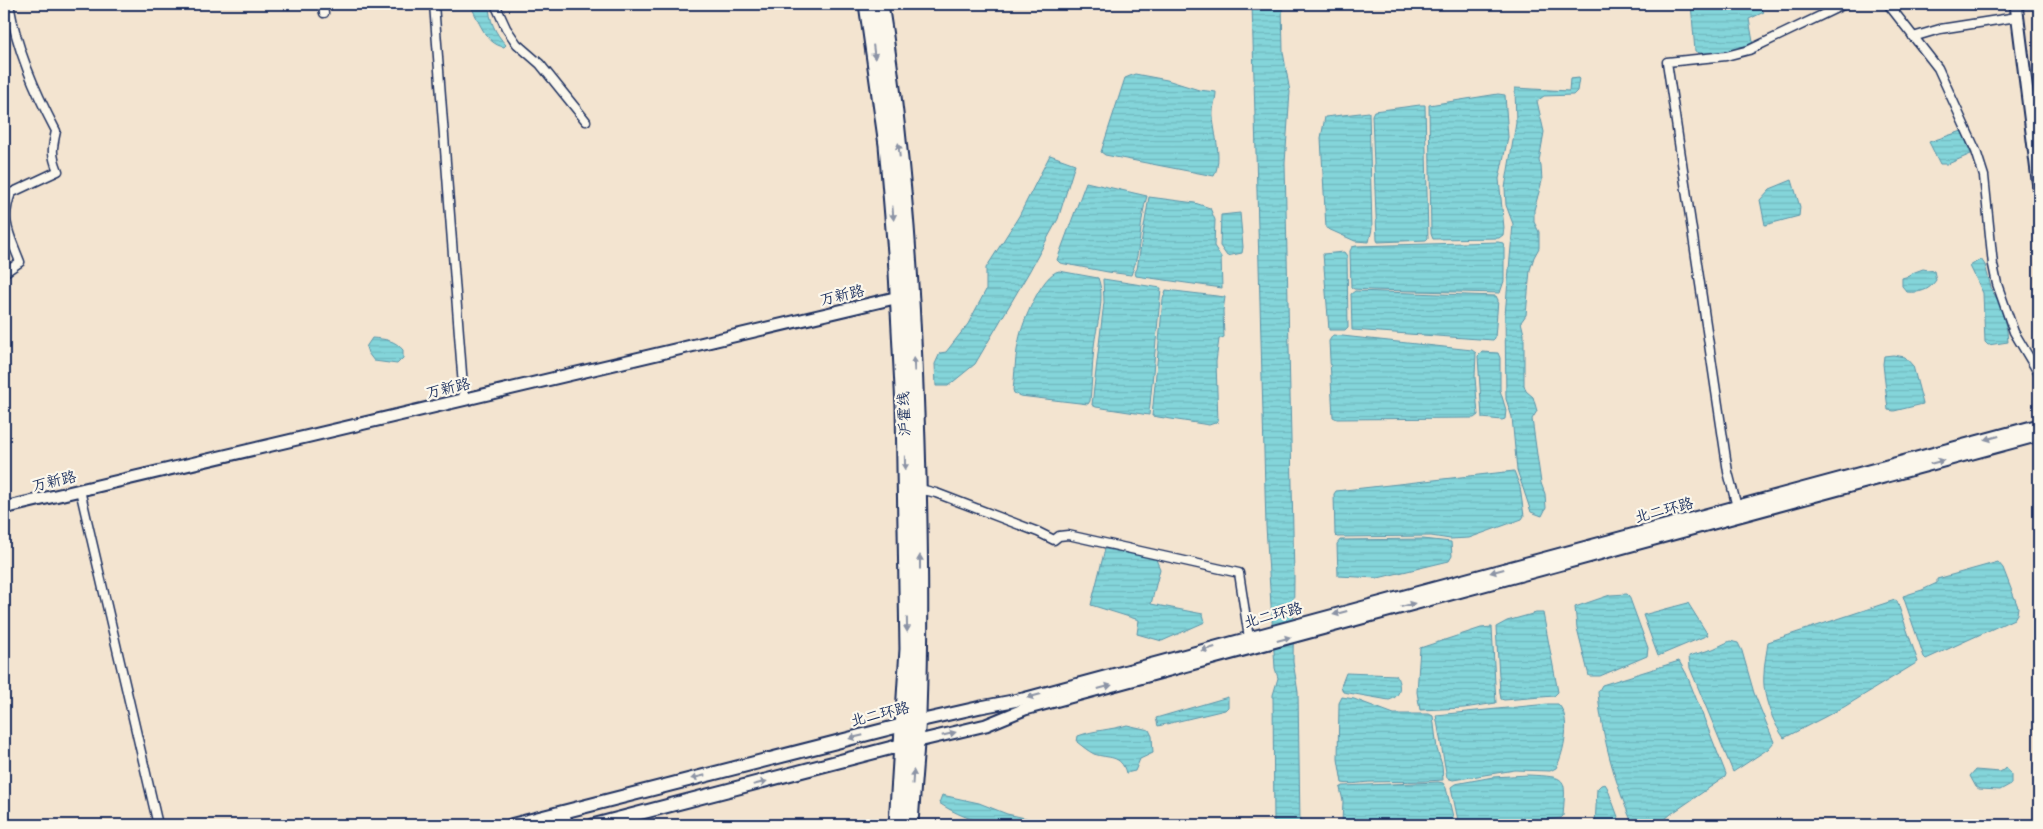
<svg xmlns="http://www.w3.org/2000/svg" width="2043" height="829" font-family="'Architects Daughter','LXGW WenKai TC',sans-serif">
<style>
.water{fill:url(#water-rules);stroke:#5a93a8}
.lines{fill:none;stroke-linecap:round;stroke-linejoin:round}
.street-casing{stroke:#1b2f5e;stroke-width:11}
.secondary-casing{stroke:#1b2f5e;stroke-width:15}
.primary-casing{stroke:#1b2f5e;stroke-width:16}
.highway-casing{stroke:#1b2f5e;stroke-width:19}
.street{stroke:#fbf7ec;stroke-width:8}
.secondary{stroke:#fbf7ec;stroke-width:11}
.primary{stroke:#fbf7ec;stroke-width:12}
.highway{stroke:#fbf7ec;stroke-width:15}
.oneway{fill:#8b93a5}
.labels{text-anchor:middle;stroke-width:4.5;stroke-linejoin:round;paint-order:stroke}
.street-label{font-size:15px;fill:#1b2f5e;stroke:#fbf7ec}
</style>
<defs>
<pattern id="water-rules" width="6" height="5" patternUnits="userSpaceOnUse" patternTransform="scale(1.25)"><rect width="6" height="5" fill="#84d5da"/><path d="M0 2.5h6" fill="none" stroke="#71b7be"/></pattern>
</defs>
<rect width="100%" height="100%" fill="#f3e4d0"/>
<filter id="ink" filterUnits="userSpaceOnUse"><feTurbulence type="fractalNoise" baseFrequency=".02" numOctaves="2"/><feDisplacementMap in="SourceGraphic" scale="10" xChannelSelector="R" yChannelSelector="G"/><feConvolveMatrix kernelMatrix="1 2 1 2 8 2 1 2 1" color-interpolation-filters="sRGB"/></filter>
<g filter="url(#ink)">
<g class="water">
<path d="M470 4H489C489 20 495 33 506 45L504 47C485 44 478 19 470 4Z"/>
<polygon points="1252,4 1282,4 1283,52 1290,92 1285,163 1294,577 1293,662 1298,692 1300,825 1274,825 1273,695 1278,678 1275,668 1266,526"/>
<path d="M1691 4H1762L1761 9 1764 12 1749 19 1753 42C1743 50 1705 58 1695 51Z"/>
<path d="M1135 74 1167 80 1199 90 1216 92C1216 100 1212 108 1213 116 1214 135 1223 158 1214 176L1105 155 1101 152 1125 78Z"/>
<polygon points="1579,78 1577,91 1573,95 1544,96 1537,101 1544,132 1539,161 1541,166 1542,181 1534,210 1534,222 1539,232 1539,248 1534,257 1530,270 1526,315 1521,322 1524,334 1524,385 1526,391 1533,397 1537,411 1532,419 1541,483 1545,494 1546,508 1542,516 1531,512 1517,470 1512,417 1506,399 1505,315 1513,224 1506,205 1505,188 1516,123 1515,88 1569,91 1570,79"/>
<polygon points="1498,94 1505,95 1508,137 1499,179 1504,228 1503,235 1499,238 1433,239 1431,234 1429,105"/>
<polygon points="1420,105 1425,105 1428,238 1426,240 1378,242 1377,240 1372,115 1374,111"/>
<polygon points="1369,112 1372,229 1369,242 1355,241 1326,228 1321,138 1325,117"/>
<polygon points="1962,131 1971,154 1948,164 1940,164 1929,142"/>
<polygon points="1050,155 1075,164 1058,219 1029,272 975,364 948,386 936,386 935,364 940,353 946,352 968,324 986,290 986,268 1019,216"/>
<polygon points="1792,180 1800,207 1799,216 1765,225 1760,200 1770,189"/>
<path d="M1086 182 1147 196C1139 221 1142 250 1131 275L1108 272 1060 263 1057 260Z"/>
<polygon points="1149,197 1195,203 1210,208 1215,220 1214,246 1221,257 1222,288 1136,276 1135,272 1137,269"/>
<polygon points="1240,213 1243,247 1242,253 1227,256 1220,246 1221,215"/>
<polygon points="1498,242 1503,243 1504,247 1504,281 1500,293 1371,290 1354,289 1351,287 1350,251 1352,247 1356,246"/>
<polygon points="1344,252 1347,256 1348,327 1345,330 1329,330 1323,254"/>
<polygon points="1981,259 1985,265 1992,291 2000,303 2007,331 2008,342 1988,345 1985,342 1983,293 1970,266"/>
<path d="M1923 269 1934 271 1936 280C1929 291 1919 293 1907 292L1902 286V278L1909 276 1912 273Z"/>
<path d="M1059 271 1098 278C1106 298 1096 326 1094 347 1092 365 1092 383 1090 401L1088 404 1020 396 1014 393 1013 390C1015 374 1015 356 1019 340 1022 323 1042 274 1059 271Z"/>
<polygon points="1103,279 1161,288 1149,415 1096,407 1092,405 1104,302"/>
<polygon points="1166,290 1225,297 1223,311 1224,337 1219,339 1216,362 1218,422 1209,425 1152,416 1163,299"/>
<polygon points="1355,291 1496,296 1498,300 1495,338 1493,340 1352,330 1351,294"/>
<polygon points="1333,335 1472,350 1476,353 1475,377 1478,415 1474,418 1337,419 1333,417 1329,341"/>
<path d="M372 338C385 339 395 340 403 350V358L397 364 374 361 368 353 366 347Z"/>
<polygon points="1482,352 1498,353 1500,358 1500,390 1506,410 1505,419 1502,420 1482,418 1478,356"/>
<polygon points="1893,355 1905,357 1913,366 1923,404 1894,411 1888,410 1883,364 1884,356"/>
<polygon points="1514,471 1520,487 1524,516 1522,519 1469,538 1450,539 1431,536 1337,537 1335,535 1334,494 1336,491"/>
<polygon points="1423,539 1451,542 1452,556 1449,561 1378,578 1338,576 1337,544 1340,540"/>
<polygon points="1105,549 1155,557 1160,569 1151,604 1203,614 1205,622 1162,641 1137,634 1139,620 1091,605"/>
<polygon points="1998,562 2003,568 2018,607 2017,614 2014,619 1926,659 1924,657 1903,596 1922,590 1937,583 1937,579"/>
<polygon points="1627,594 1629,596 1648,648 1647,656 1600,676 1589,676 1577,628 1575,607 1610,595"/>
<path d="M1895 600 1897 601 1918 662 1844 707 1784 738C1772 721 1762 695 1764 674 1764 663 1767 652 1768 642Z"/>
<polygon points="1688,603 1708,635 1658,656 1643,615"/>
<polygon points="1536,613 1543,613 1558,692 1554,696 1504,700 1501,699 1500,693 1496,627 1507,621"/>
<polygon points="1492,627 1496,703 1464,708 1420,710 1417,692 1420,648 1481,628"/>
<polygon points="1730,641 1738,643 1742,651 1754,693 1774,742 1768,749 1733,772 1690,668 1689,656 1713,649"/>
<path d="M1679 661 1686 673 1726 774 1725 777 1671 814 1658 825H1633C1616 786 1601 735 1598 692L1602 685Z"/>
<path d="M1346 673 1396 675C1401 684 1402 697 1389 700L1343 692 1341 686Z"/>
<polygon points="1228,697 1228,707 1225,710 1158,726 1156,718"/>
<path d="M1342 697 1354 699 1394 714H1429L1433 716 1437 749 1442 765 1443 780C1420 782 1397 781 1373 782 1362 782 1353 785 1342 783L1338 759 1339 703Z"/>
<path d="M1548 704H1558C1572 717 1564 753 1556 768L1550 771 1515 770 1453 780 1447 778 1436 715Z"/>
<path d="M1127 725 1149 730 1152 736 1153 753 1140 759 1135 771 1126 773C1121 754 1109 759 1094 754 1088 751 1082 746 1077 742L1078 736C1094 730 1111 730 1127 725Z"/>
<polygon points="2006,768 2011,774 2011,784 2000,790 1979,789 1976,787 1970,776 1975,770 2000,772"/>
<path d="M1528 775C1568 777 1566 776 1563 816L1561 818 1506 825H1459L1451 787 1455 784 1493 777Z"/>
<polygon points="1438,782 1443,783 1446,788 1455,825 1348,825 1342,823 1343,801 1340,788 1343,786"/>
<polygon points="1605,784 1607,787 1621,825 1595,825 1597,789 1601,785"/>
<path d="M942 795 979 803 1007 814 1030 819 1038 825C998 825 974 826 939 803Z"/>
</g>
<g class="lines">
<g class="street-casing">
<g id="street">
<polyline points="322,4 324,13"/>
<polyline points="434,4 464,400"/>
<polyline points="495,4 506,28 517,44 540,64 586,121"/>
<polyline points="1888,4 1938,68 1976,151 1984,176 1993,265 1997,284 2014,332 2039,374"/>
<polyline points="1913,37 1940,29 2017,17"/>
<path d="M4 273 20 262C10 235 0 222 11 193L58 171C51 154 52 149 56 131 34 89 17 50 9 4"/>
<polyline points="920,489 936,493 1038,532 1054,540 1059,536 1068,535 1239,573 1249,638"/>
<polyline points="80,490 158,825"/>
<polyline points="1737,507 1728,472 1667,62 1726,56 1749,50 1845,4"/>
</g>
</g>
<g class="secondary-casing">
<g id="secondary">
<polyline points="2016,4 2039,188"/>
<polyline points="4,508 899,297"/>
<polyline points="910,723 981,707 1023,699 2039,425"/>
<polyline points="910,743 986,725 1025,709 2039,435"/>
<polyline points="563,812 567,825"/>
</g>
</g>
<g class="primary-casing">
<g id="primary">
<polyline points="512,825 903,725"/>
<polyline points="594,825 902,745"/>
</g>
</g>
<g class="highway-casing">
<g id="highway">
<polyline points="867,4 887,145 896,253 904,407 908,649 897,825"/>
<path d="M880 4C899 122 909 242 914 362 919 479 922 596 918 714 916 751 912 788 910 825"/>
</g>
</g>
<use href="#street" class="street"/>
<use href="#secondary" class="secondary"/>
<use href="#primary" class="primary"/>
<use href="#highway" class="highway"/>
</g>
<defs><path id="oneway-solid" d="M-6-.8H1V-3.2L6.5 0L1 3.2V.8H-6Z" transform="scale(1.25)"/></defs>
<g class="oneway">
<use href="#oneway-solid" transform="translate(874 52) rotate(83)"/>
<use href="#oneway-solid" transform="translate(899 150) rotate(-96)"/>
<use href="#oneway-solid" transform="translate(893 213) rotate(85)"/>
<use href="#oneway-solid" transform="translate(914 364) rotate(-93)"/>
<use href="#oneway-solid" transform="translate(1992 438) rotate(165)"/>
<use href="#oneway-solid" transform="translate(1937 462) rotate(-15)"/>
<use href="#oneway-solid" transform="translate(905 463) rotate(89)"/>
<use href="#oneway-solid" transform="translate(920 562) rotate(-90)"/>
<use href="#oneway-solid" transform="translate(1497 571) rotate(165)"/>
<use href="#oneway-solid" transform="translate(1408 605) rotate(-15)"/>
<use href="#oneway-solid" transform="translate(1340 613) rotate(165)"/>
<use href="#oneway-solid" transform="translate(907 625) rotate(89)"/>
<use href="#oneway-solid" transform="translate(1284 639) rotate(-15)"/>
<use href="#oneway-solid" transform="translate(1208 649) rotate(165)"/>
<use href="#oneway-solid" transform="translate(1105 687) rotate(-15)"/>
<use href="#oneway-solid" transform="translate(1034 696) rotate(165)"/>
<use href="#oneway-solid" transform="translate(949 734) rotate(-14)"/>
<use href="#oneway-solid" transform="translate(856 737) rotate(166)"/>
<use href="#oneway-solid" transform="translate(698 777) rotate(166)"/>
<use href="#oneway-solid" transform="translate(913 777) rotate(-86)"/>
<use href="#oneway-solid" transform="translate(760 783) rotate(-15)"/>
</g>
</g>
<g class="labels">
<g class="street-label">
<text transform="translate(842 295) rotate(-13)" y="5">万新路</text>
<text transform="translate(448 388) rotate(-13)" y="5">万新路</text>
<text transform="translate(904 414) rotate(-92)" y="5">沪霍线</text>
<text transform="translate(54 481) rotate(-13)" y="5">万新路</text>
<text transform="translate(1664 510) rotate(-15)" y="5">北二环路</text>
<text transform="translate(1273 615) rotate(-15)" y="5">北二环路</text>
<text transform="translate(880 714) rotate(-14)" y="5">北二环路</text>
</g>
</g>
<rect width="2043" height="829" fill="none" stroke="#fbf7ec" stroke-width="20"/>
<rect x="10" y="10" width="2023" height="809" fill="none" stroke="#1b2f5e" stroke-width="2" filter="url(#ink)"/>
</svg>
